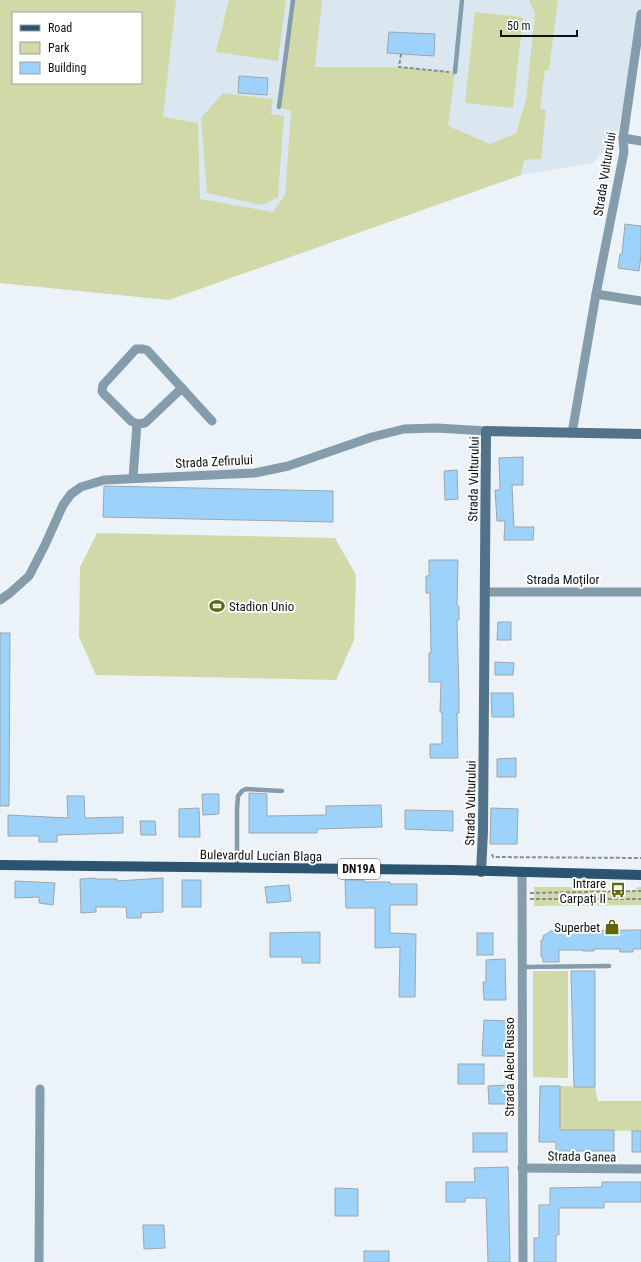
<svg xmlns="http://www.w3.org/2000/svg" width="641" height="1262" font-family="'Roboto Condensed',sans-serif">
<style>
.built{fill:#dae7f1;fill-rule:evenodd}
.green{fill:#d2d9a9;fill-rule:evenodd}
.building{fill:#9dd3fa;stroke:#9fa5aa}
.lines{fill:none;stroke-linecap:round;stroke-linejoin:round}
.path{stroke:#8a8e92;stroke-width:2;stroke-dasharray:4 2;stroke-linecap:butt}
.lane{stroke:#859cac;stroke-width:4.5}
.street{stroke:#859cac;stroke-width:9}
.secondary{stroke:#517289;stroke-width:10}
.primary{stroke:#2a5470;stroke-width:10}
.labels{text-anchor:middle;stroke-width:4;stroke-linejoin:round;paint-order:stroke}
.shield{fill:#fff;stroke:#57585a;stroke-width:1}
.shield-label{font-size:12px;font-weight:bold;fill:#0f1113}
.street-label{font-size:13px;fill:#0f1113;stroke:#fff}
.poi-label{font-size:13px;fill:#0f1113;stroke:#fff;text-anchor:end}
</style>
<rect width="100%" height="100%" fill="#ecf3f8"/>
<path class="built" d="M0 0H641V23L617 136 593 163 521 175 169 300 0 283ZM13 13H141V83H13Z"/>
<g class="green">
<path d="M0 0H176L163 117 198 123 200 199 273 212 285 195 291 111 279 107 293 0H322L315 67H399L455 72 448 126 490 144 516 133 526 100 535 13 529 0H558L549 70H545L540 109 546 110 541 159 524 160 521 175 169 300 0 283ZM13 13H141V83H13Z"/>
<polygon points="229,0 286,0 278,61 216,52"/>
<polygon points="475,12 523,17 513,108 465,103"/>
<polygon points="223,93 273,99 271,114 284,116 278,197 262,205 207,193 201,118"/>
<polygon points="97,533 335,538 356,575 354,640 336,680 96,675 79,637 80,567"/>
<polygon points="534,887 599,887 601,891 634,891 638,887 641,887 641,905 534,906"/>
<polygon points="533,971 568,971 568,1078 533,1077"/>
<polygon points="560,1086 595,1087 598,1101 641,1101 641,1131 560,1130"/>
</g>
<g class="building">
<polygon points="389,32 435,34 434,56 387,53"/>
<polygon points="239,76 268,78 267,95 238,93"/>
<polygon points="625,224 641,226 641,255 639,271 618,268 620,254 622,254"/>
<polygon points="523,457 523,485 512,485 514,527 534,527 533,540 504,540 505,521 497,521 495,490 500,490 499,458"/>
<polygon points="457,470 458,499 445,500 444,471"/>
<polygon points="104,486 333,491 333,522 103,517"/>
<polygon points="429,560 458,560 457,606 459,606 459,620 457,620 459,695 459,713 457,713 458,758 430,758 430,744 442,744 442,712 440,712 441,682 429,682 429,653 431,653 430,593 426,593 426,576 429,576"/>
<polygon points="498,622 511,622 511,640 497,640"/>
<polygon points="0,633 10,633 9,806 0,806"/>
<polygon points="495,662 514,663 513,675 495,675"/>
<polygon points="491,693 513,693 514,717 492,717"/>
<polygon points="516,758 516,777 497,777 497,759"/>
<polygon points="249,793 267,794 267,816 326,815 326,806 381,805 382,827 317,829 317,833 249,833"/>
<polygon points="202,794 219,794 219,814 203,815"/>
<polygon points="67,796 84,796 85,818 123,817 123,833 57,835 57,842 39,842 39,836 8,836 8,815 68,818"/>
<polygon points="199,808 200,837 179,837 179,809"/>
<polygon points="491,808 518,809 517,844 490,844"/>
<polygon points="405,810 453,811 453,831 405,829"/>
<polygon points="140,821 155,821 156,835 141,835"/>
<polygon points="95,878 95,879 117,879 117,881 163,878 163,912 141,913 141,918 127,918 126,907 96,907 96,912 81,913 80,879"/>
<rect x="182" y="880" width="19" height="27"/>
<polygon points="345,880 364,880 364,882 390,882 390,884 417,884 417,905 390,905 390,933 416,934 415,997 399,997 400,947 375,948 375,908 346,908"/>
<polygon points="15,881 55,883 53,905 39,903 39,897 15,898"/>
<polygon points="289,885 291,901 267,903 265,887"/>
<polygon points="641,930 641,949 633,949 633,952 620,952 620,949 594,949 594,951 583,951 583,950 559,950 559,962 543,962 543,957 541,957 541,940 543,940 543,936 551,931"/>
<polygon points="320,932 320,963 302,963 302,957 270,957 270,933"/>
<rect x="477" y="933" width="16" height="22"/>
<polygon points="505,959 506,1000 484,1000 483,982 486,982 486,960"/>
<polygon points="571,971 595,971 595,1087 574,1087"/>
<polygon points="484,1020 507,1021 506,1056 482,1056"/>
<rect x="458" y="1064" width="26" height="20"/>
<polygon points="507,1085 508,1104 489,1104 488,1086"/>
<polygon points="540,1086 560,1086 560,1130 614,1130 614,1151 556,1151 556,1142 539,1142"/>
<rect x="632" y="1131" width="9" height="21"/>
<rect x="473" y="1133" width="34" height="19"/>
<polygon points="508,1167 510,1262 488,1262 486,1198 465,1198 465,1202 446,1202 446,1182 475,1182 474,1168"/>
<polygon points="602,1182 641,1182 641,1202 604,1202 604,1208 559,1208 559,1235 556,1235 556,1262 534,1262 534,1238 539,1238 539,1205 550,1205 550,1188 602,1187"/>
<polygon points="335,1188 358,1189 358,1216 335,1216"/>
<polygon points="143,1225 164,1225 165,1248 144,1249"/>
<rect x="364" y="1251" width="25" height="11"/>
</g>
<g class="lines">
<g class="path">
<polyline points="401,54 399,67 449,72"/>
<polyline points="492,854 493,857 641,858"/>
<polyline points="530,893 641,891"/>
<polyline points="530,899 641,899"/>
</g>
<g class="lane">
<polyline points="455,72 462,0"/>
<polyline points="279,107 293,0"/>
<polyline points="237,867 237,809 238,796 242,791 246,789 282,791"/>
<polyline points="522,967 609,966"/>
</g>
<g class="street">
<polyline points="623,138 641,141"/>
<polyline points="596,294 641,301"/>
<polyline points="137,424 145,423 182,388"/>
<polyline points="572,433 596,294 624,152 623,138 641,14"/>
<polyline points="133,478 137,424 131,421 104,394 102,391 103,385 136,349 143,349 147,350 212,421"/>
<polyline points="485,592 641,592"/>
<polyline points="0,600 10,593 29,576 45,545 63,505 71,494 81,487 104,480 255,473 288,466 372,437 404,429 437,428 486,431"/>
<polyline points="522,873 523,1262"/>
<polyline points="522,1168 641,1169"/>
<polyline points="39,1262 40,1089"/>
</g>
<polyline class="secondary" points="481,872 483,831 486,431 641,434"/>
<polyline class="primary" points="0,865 452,870 641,875"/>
</g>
<defs>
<g id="stadium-bare" transform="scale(1.2)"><path d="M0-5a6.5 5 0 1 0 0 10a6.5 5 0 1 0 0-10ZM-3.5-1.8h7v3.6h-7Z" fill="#60680a" stroke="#fff" stroke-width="2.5" paint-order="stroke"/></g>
<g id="bus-bare" transform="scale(1.2)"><path d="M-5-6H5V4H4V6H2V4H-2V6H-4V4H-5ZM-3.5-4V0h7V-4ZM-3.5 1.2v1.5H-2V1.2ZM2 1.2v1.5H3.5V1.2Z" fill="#60680a" stroke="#fff" stroke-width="2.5" paint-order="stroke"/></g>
<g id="shop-bare" transform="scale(1.2)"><path d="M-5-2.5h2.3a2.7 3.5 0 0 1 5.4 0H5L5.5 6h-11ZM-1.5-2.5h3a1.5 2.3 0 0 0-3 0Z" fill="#60680a" stroke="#fff" stroke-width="2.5" paint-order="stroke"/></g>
</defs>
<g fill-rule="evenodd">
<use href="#stadium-bare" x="217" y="606"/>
<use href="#bus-bare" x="618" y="890"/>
<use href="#shop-bare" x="612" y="927"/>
</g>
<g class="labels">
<rect class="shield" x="338" y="859" width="42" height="20" rx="3"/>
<g class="shield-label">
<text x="359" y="873">DN19A</text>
</g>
<g class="street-label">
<text transform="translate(604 174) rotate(-81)" y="5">Strada Vulturului</text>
<text transform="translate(214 461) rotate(-3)" y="5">Strada Zefirului</text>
<text transform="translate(473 479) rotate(-89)" y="5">Strada Vulturului</text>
<text x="563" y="584">Strada Moților</text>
<text transform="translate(470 803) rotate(-89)" y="5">Strada Vulturului</text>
<text transform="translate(261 855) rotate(1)" y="5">Bulevardul Lucian Blaga</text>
<text transform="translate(509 1067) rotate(-90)" y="5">Strada Alecu Russo</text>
<text transform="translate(582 1156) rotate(1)" y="5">Strada Ganea</text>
</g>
<g class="poi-label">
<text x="229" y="611" text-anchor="start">Stadion Unio</text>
<text x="606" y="888">Intrare<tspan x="606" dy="15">Carpați II</tspan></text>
<text x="600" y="932">Superbet</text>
</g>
</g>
<rect x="12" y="12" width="130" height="72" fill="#ffffff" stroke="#9fa0a1"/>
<rect x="20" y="25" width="20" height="6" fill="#2a5470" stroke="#9fa0a1"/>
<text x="48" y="32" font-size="12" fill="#0f1113">Road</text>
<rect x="20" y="42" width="20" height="12" fill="#d2d9a9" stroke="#9fa0a1"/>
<text x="48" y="52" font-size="12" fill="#0f1113">Park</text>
<rect x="20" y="62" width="20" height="12" fill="#9dd3fa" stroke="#9fa0a1"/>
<text x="48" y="72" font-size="12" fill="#0f1113">Building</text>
<path d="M501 30v6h76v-6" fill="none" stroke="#0f1113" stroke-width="2"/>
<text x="507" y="30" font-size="12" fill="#0f1113" stroke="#ffffff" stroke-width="3" paint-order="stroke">50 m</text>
</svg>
